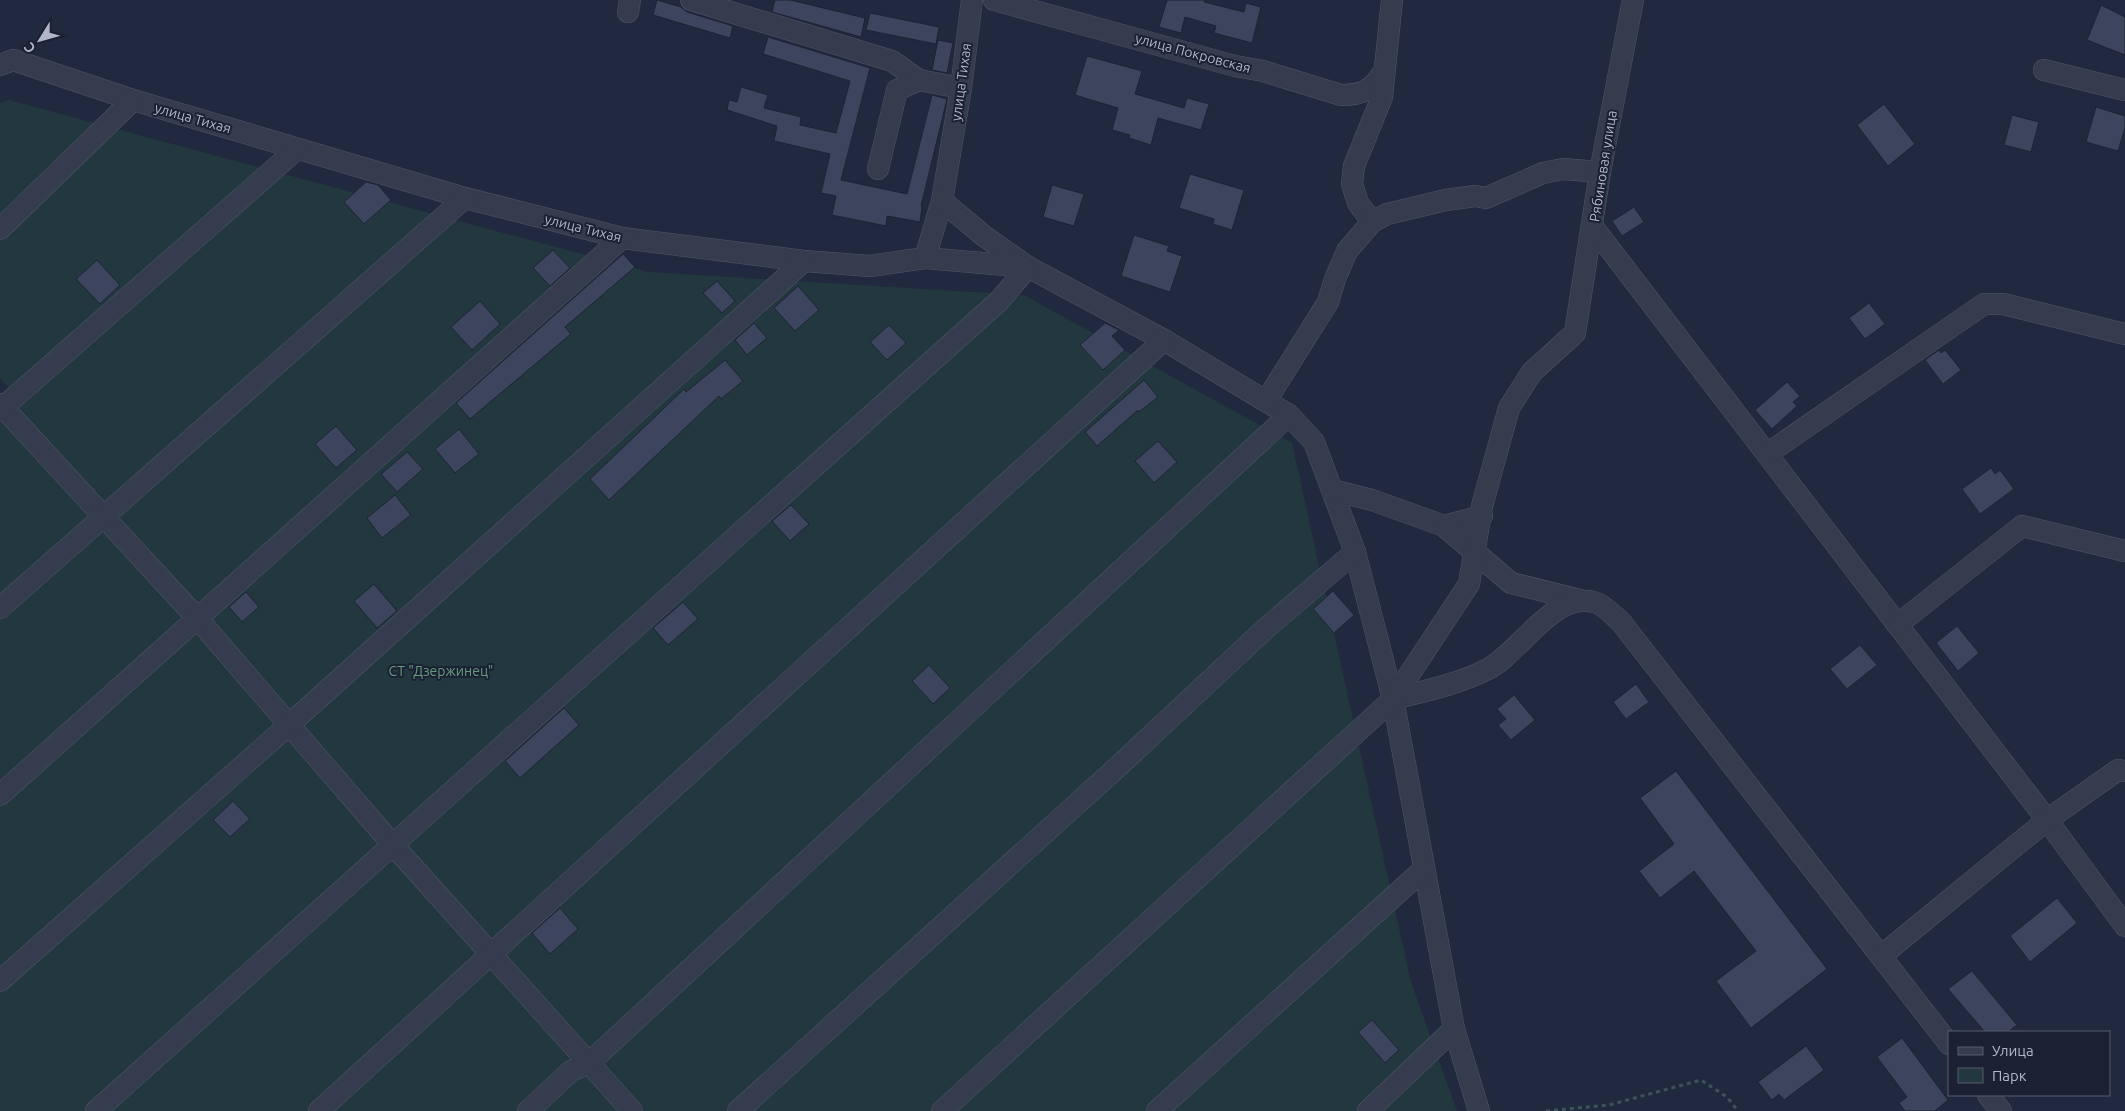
<svg xmlns="http://www.w3.org/2000/svg" width="2125" height="1111" font-family="Ubuntu,sans-serif">
<style>
.green{fill:#23373f}
.building{fill:#3d455e;stroke:#1d2335}
.lines{fill:none;stroke-linecap:round;stroke-linejoin:round}
.minor-casing{stroke:#515669;stroke-width:22}
.path{stroke:#3e5359;stroke-width:3;stroke-dasharray:4 4;stroke-linecap:butt}
.minor{stroke:#353c4e;stroke-width:21}
.labels{text-anchor:middle;stroke-width:4;stroke-linejoin:round;paint-order:stroke}
.street-label{font-size:14px;fill:#b1b6c9;stroke:#1b2133}
.park-label{font-size:14px;fill:#669c7b;stroke:#1b2133}
</style>
<rect width="100%" height="100%" fill="#21293e"/>
<polygon class="green" points="9,100 649,272 1024,295 1292,443 1411,982 1457,1111 0,1111 0,421 21,403 0,378 0,103"/>
<g class="building">
<polygon points="657,0 681,7 687,12 733,26 730,38 653,15"/>
<polygon points="775,0 790,0 865,18 861,37 772,12"/>
<polygon points="1167,0 1205,0 1204,2 1244,12 1246,3 1261,7 1252,43 1214,33 1216,26 1185,17 1181,33 1159,27"/>
<polygon points="2101,5 2125,17 2125,55 2087,40"/>
<polygon points="870,13 939,27 936,44 866,30"/>
<polygon points="768,37 870,68 841,180 907,194 932,95 947,99 921,206 922,207 920,222 887,216 886,226 832,215 836,196 821,193 830,154 774,141 777,126 727,110 729,100 737,102 741,87 768,95 764,108 801,117 800,125 836,133 850,81 763,54"/>
<polygon points="938,40 953,43 947,73 932,70"/>
<polygon points="1087,56 1142,71 1135,94 1184,108 1187,98 1209,104 1201,130 1158,118 1151,145 1129,138 1130,135 1112,130 1118,108 1075,95"/>
<polygon points="1884,104 1915,144 1888,166 1857,125"/>
<polygon points="2096,107 2125,116 2125,128 2118,151 2086,142"/>
<polygon points="2012,115 2039,122 2031,152 2004,145"/>
<polygon points="1190,174 1244,190 1232,230 1213,224 1214,219 1179,208"/>
<polygon points="366,182 378,185 391,200 364,224 344,202"/>
<polygon points="1052,185 1084,194 1074,226 1043,217"/>
<polygon points="1634,207 1644,222 1622,236 1612,221"/>
<polygon points="1134,235 1169,246 1167,251 1182,256 1170,292 1121,276"/>
<polygon points="553,250 570,268 550,286 533,268"/>
<polygon points="623,254 635,267 565,327 571,334 470,419 456,403"/>
<polygon points="97,260 120,285 100,304 76,279"/>
<polygon points="717,281 735,301 722,313 703,293"/>
<polygon points="798,286 819,310 795,331 774,308"/>
<polygon points="480,301 500,324 472,350 451,327"/>
<polygon points="1869,303 1885,324 1865,339 1849,318"/>
<polygon points="754,323 767,338 747,355 735,340"/>
<polygon points="1105,323 1119,330 1112,336 1125,350 1103,370 1080,345"/>
<polygon points="889,325 906,343 887,360 870,342"/>
<polygon points="1939,350 1941,353 1945,350 1961,370 1943,384 1925,360"/>
<polygon points="725,360 743,381 721,399 719,396 609,500 590,479 684,389 686,392"/>
<polygon points="1144,380 1158,397 1139,412 1138,410 1097,446 1085,432"/>
<polygon points="1787,382 1800,396 1793,402 1797,406 1772,429 1755,410"/>
<polygon points="336,426 357,450 336,468 315,444"/>
<polygon points="459,429 479,454 455,473 435,449"/>
<polygon points="1158,441 1177,462 1154,483 1135,461"/>
<polygon points="407,452 423,469 397,492 381,474"/>
<polygon points="1991,468 1995,474 2000,470 2014,489 1980,514 1962,489"/>
<polygon points="395,495 411,515 382,538 367,518"/>
<polygon points="791,505 809,524 790,541 772,521"/>
<polygon points="374,584 397,611 377,628 354,601"/>
<polygon points="1333,591 1354,615 1334,633 1313,609"/>
<polygon points="246,592 259,607 242,622 229,607"/>
<polygon points="683,602 698,619 668,645 653,628"/>
<polygon points="1957,626 1979,653 1958,671 1936,643"/>
<polygon points="1860,645 1877,665 1847,689 1830,669"/>
<polygon points="929,665 950,688 933,704 912,681"/>
<polygon points="1636,684 1649,702 1626,719 1613,702"/>
<polygon points="1514,695 1535,720 1511,740 1498,725 1506,719 1497,709"/>
<polygon points="564,708 579,725 520,778 505,761"/>
<polygon points="1676,771 1827,969 1751,1028 1716,981 1756,951 1694,871 1660,898 1639,871 1674,844 1640,798"/>
<polygon points="233,801 250,819 230,837 213,820"/>
<polygon points="2057,898 2077,923 2030,962 2010,936"/>
<polygon points="560,908 578,929 550,954 532,933"/>
<polygon points="1972,971 2017,1025 2008,1032 1985,1032 1948,989"/>
<polygon points="1372,1020 1399,1050 1385,1063 1358,1032"/>
<polygon points="1902,1038 1948,1100 1935,1111 1905,1111 1899,1103 1907,1097 1877,1057"/>
<polygon points="1806,1046 1824,1070 1784,1100 1779,1094 1772,1100 1758,1082"/>
</g>
<g class="lines">
<g class="minor-casing">
<g id="minor">
<polyline points="691,0 892,61 919,80 961,88"/>
<path d="M994 0 1235 66 1263 71 1341 95C1363 95 1372 90 1384 71"/>
<polyline points="628,12 630,0"/>
<polyline points="0,65 13,60 133,100 465,198 622,238 804,261 870,266 925,258 942,201 961,88 972,0"/>
<polyline points="2044,70 2125,90"/>
<polyline points="878,169 897,90 919,80"/>
<polyline points="942,201 984,236 1028,267 1164,340 1289,415 1314,442 1355,552 1393,699 1454,1029 1479,1111"/>
<polyline points="1372,222 1358,203 1352,184 1354,166 1382,97 1392,0"/>
<polyline points="1593,227 2047,820 2125,926"/>
<polyline points="0,229 133,100"/>
<polyline points="1266,401 1328,302 1335,279 1347,251 1372,222 1387,214 1446,200 1475,196 1486,198 1543,173 1563,169 1600,172"/>
<polyline points="0,404 197,618 393,845 632,1111"/>
<polyline points="0,410 297,149"/>
<polyline points="1767,454 1984,304 2003,304 2125,334"/>
<polyline points="1332,490 1372,500 1444,526 1482,516"/>
<polyline points="1444,526 1511,583 1580,600"/>
<polyline points="0,608 465,198"/>
<polyline points="1897,625 2022,526 2125,551"/>
<path d="M1393 699C1425 691 1459 684 1488 669 1520 653 1555 588 1597 603 1605 606 1614 616 1621 622L1949 1044"/>
<polyline points="0,795 622,238"/>
<polyline points="1881,956 2047,820 2118,770 2125,771"/>
<polyline points="0,981 290,724 804,261"/>
<polyline points="1988,1095 2001,1111"/>
<polyline points="96,1111 999,301 1028,267 925,258"/>
<polyline points="319,1111 1164,340"/>
<polyline points="528,1111 571,1071 589,1063 1289,415"/>
<polyline points="738,1111 1123,762 1264,630 1355,552"/>
<polyline points="942,1111 1393,699 1469,584 1482,506 1509,408 1532,372 1575,333 1600,172 1633,0"/>
<polyline points="1157,1111 1424,869"/>
<polyline points="1368,1111 1454,1029"/>
</g>
</g>
<polyline class="path" points="1546,1111 1609,1105 1701,1080 1727,1097 1738,1111"/>
<use href="#minor" class="minor"/>
</g>
<g class="labels">
<g class="street-label">
<text transform="translate(1193 53) rotate(15)" y="5">улица Покровская</text>
<text transform="translate(961 82) rotate(-82)" y="5">улица Тихая</text>
<text transform="translate(193 118) rotate(16)" y="5">улица Тихая</text>
<text transform="translate(1603 166) rotate(-81)" y="5">Рябиновая улица</text>
<text transform="translate(583 228) rotate(14)" y="5">улица Тихая</text>
</g>
<g class="park-label">
<text x="441" y="676">СТ "Дзержинец"</text>
</g>
</g>
<rect x="1948" y="1031" width="162" height="65" fill="#1b2133" stroke="#575d6f"/>
<rect x="1958" y="1047" width="25" height="8" fill="#353c4e" stroke="#575d6f"/>
<text x="1992" y="1056" font-size="15" fill="#b1b6c9">Улица</text>
<rect x="1958" y="1068" width="25" height="15" fill="#23373f" stroke="#575d6f"/>
<text x="1992" y="1081" font-size="15" fill="#b1b6c9">Парк</text>
<g transform="translate(40 40) rotate(233)" stroke="#1b2133" stroke-width="4" paint-order="stroke">
<path d="M0-4L9 19L0 12L-9 19Z" fill="#b1b6c9"/>
<text y="-8" font-size="14" font-weight="bold" text-anchor="middle" fill="#b1b6c9">С</text>
</g>
</svg>
